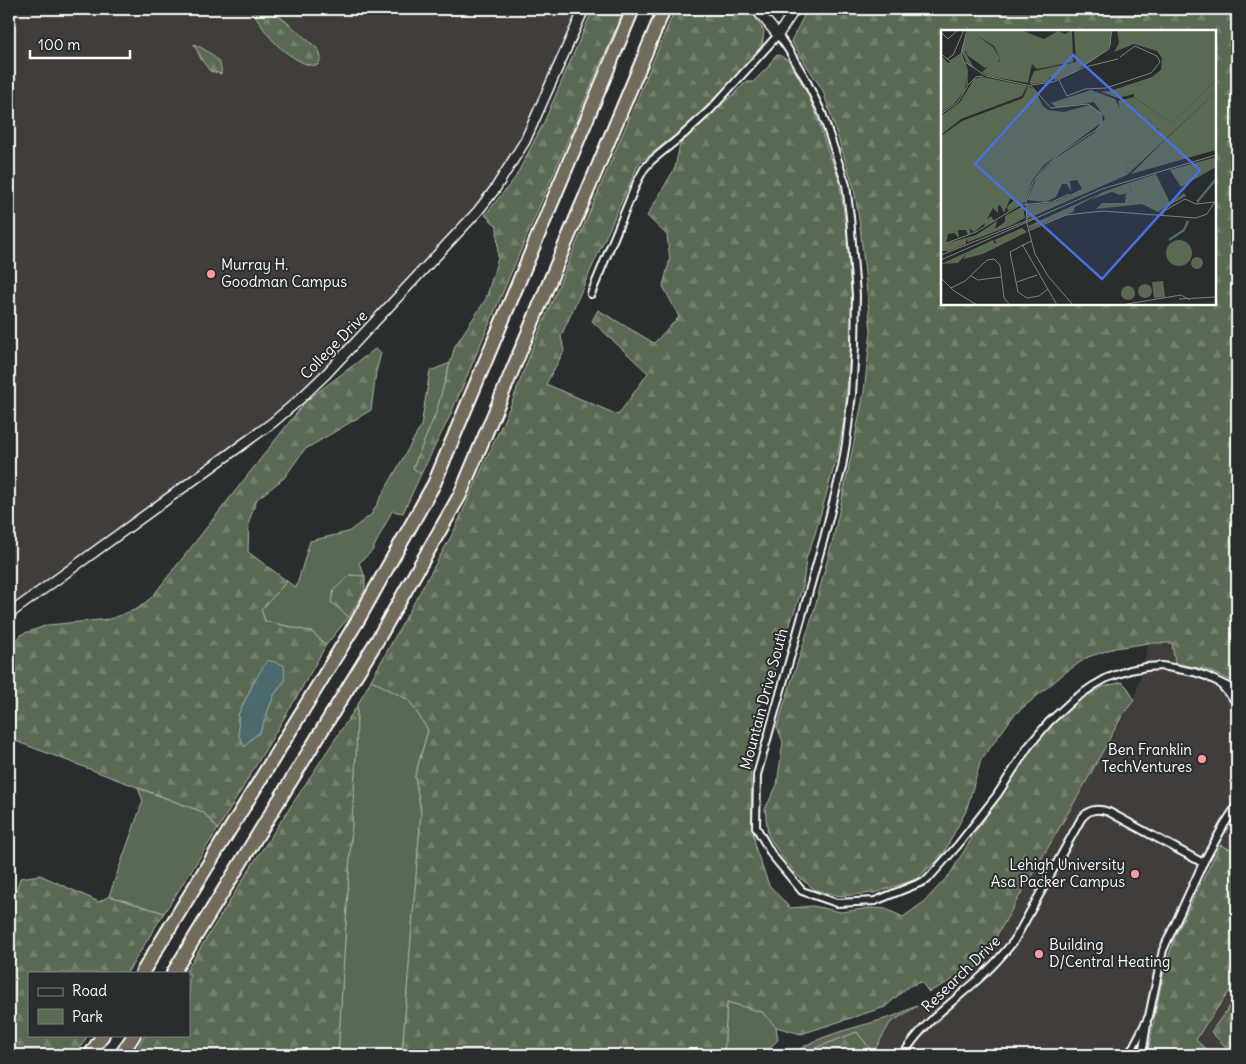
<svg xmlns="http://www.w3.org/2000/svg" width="1246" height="1064" font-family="Delius,sans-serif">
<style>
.built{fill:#3f3e3a}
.green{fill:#5a6952;stroke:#acb4a8}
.forest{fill:url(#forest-firs);stroke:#acb4a8;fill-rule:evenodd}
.water{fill:#4c6b6d;stroke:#94a6a7}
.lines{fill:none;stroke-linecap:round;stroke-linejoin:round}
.minor-casing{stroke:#fff;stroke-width:10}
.tertiary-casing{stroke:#fff;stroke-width:12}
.motorway-casing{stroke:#fff;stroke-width:16}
.minor{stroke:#2a2d2e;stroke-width:6}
.tertiary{stroke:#2a2d2e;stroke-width:9}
.motorway{stroke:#726b5a;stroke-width:12}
.poi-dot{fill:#ff9aa2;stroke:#2a2d2e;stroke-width:2}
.labels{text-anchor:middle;stroke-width:4;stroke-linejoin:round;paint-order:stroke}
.poi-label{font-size:15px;fill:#fff;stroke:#2a2d2e;text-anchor:start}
.street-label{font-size:15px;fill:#fff;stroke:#2a2d2e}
.inset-river{fill:none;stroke:#4c6b6d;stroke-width:2.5}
.inset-road{fill:none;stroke:#7f8182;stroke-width:1}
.view{fill:#4a71e0;fill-opacity:0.15;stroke:#4a71e0;stroke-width:2.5}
.inset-edge{fill:none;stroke:#fff;stroke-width:2.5}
</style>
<defs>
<pattern id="forest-firs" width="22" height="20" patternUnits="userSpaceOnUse" patternTransform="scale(1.25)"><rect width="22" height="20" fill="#5a6952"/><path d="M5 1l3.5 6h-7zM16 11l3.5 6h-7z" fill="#73806c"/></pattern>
</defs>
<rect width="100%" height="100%" fill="#2a2d2e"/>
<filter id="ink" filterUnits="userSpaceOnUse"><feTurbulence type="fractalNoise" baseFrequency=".02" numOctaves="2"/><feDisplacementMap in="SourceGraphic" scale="10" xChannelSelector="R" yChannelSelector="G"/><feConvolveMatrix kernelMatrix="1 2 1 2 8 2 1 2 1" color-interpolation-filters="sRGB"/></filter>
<g filter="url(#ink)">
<g class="built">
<polygon points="9,9 577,9 520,137 500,173 487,193 472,211 328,365 308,385 272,417 9,607"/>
<polygon points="1237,578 1237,1055 872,1055 890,1023 979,966 1134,700 1149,643 1185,643"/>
</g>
<g class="green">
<polygon points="450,363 436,413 413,468 421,474 403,513 392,511 372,551 359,563 365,576 350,575 331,602 349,617 326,645 312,632 265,621 261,610 287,581 296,588 310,541 348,532 371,515 421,426 430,371"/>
<polygon points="371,680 409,700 428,730 415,776 421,812 402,1055 338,1055 356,756 357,706"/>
<polygon points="138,788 203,812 218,829 164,913 109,896 143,801"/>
<polygon points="727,1002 762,1012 776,1027 778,1040 762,1055 724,1055"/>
<path d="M917 1006 890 1023 873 1053 857 1032 798 1055H794C805 1038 870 1024 891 1017 900 1014 908 1009 917 1006Z"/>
</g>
<g class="forest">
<path d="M252 9H268L276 13 319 50 321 58 318 65C308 66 305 64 296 59 274 46 264 31 252 9Z"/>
<polygon points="593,9 624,9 449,418 421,474 413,468 436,413 455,346 486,299 498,258 497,226 485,215 515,178 544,122"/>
<polygon points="675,9 749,9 753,14 764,31 762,46 736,76 687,126 639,163 561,336 564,351 546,384 618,415 648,373 592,321 598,310 654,343 679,317 663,286 670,259 667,235 647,216 675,168 680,144 746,82 753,82 768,67 775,56 779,55 789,61 807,92 818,119 827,149 839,179 847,233 852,302 851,339 845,414 838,453 815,534 806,559 803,586 773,675 759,708 750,748 752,823 756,850 769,885 790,908 813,906 841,912 871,908 886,909 903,917 924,902 950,874 975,833 1025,758 1053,722 1076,701 1103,687 1122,682 1128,688 1134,700 1121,718 1086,782 979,966 929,992 921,982 909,986 885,1007 801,1034 776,1027 762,1012 727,1002 724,1055 402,1055 421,812 415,776 428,730 409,700 371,680 454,531 512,402 532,349"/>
<path d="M819 9H1237V683L1207 670 1175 663 1172 643H1149L1115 648 1088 657 1066 672 1014 715 981 760 966 811 942 856 917 879 874 893 840 896 815 890 799 877 781 856 768 835 765 809 777 785 783 742 777 727 813 614 833 539 852 452 864 392 871 331 860 226 854 188 823 91 791 41 807 10 818 11ZM942 31H1215V304H942Z"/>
<path d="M194 44C206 50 224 59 221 74L210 71 201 59Z"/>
<path d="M375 349 381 353 376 372 371 410 304 450 284 478 257 499 249 521 248 552 287 581 261 610 265 621 312 632 326 645 299 693 218 829 203 812 18 742 9 740V686L13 680 9 665 10 649 22 634 48 625 110 619 137 609 152 597 306 401ZM285 680 274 695 260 732 251 739 245 747 239 736 238 715 253 684Z"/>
<polygon points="350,575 365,576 365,590 349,617 331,602 334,590"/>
<polygon points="357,706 356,756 338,1055 133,1055 145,1035 189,1035 189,973 185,973 252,865"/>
<polygon points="1220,845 1237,852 1237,981 1205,1025 1196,1040 1212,1055 1147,1055 1164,970 1176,934"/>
<polygon points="40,875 99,902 109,896 164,913 127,973 29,973 29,1035 88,1035 76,1055 9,1055 9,913 20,878"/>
<polygon points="1237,996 1237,1055 1234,1055 1211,1032"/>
<polygon points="857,1032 873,1053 872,1055 798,1055"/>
</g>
<polygon class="water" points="267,660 284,665 285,680 274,695 260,732 251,739 245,747 239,736 238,715 253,684"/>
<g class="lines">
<g class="minor-casing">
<g id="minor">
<polyline points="591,294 637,182 644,169 651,161 684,134 711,109 778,35 788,49 805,78 822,113 846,185 850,217 856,295 855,346 852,394 846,443 842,467 824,538 757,775 756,827 772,855 802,891 837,903 875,901 927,880 958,845 997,795 1028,747 1049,722 1073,700 1093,686 1107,678 1130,670 1146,667 1162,666 1194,672 1206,676 1237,691"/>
<polyline points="1221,685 1237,703"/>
<path d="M903 1055C923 1021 958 999 985 973 996 963 1005 952 1014 941L1081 819C1089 809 1096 808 1109 812L1203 863"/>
<polyline points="1129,1055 1149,1016 1163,950 1203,863 1224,825 1237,805"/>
<polyline points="1142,1055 1147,1024"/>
</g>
</g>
<g class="tertiary-casing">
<g id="tertiary">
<polyline points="756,9 778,35 795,9"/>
<polyline points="9,614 272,423 300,399 327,373 478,211 495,189 525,141 584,9"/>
</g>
</g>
<g class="motorway-casing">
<g id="motorway">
<polyline points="142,973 358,620 434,484 633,9"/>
<polyline points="173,973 378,639 460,495 664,9"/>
<polyline points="90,1055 103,1035"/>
<polyline points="121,1055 134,1035"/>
</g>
</g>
<use href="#minor" class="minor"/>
<use href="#tertiary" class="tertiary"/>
<use href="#motorway" class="motorway"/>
</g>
</g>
<g class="poi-dot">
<circle cx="211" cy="274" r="5"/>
<circle cx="1202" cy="759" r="5"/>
<circle cx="1135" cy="874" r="5"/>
<circle cx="1039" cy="954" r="5"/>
</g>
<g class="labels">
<g class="poi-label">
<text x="221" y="270">Murray H.<tspan x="221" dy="17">Goodman Campus</tspan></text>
<text x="1192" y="755" text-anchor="end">Ben Franklin<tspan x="1192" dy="17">TechVentures</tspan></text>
<text x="1125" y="870" text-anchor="end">Lehigh University<tspan x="1125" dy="17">Asa Packer Campus</tspan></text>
<text x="1049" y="950">Building<tspan x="1049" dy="17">D/Central Heating</tspan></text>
</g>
<g class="street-label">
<text transform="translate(334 345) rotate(-46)" y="5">College Drive</text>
<text transform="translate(764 699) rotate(-75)" y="5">Mountain Drive South</text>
<text transform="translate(961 974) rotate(-44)" y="5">Research Drive</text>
</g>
</g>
<g transform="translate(941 30)">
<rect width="275" height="275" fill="#2a2d2e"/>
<path d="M38 7 52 17 59 28 57 32 44 38 26 25 25 20ZM275 50V62L186 145 185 135 218 100 201 86 179 80 177 71 193 67V64L177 68 160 62 169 61V65L193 61 194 68 230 93ZM187 153 191 162 179 165 171 162 149 170 162 162ZM225 223a13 13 0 1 1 26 0a13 13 0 1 1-26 0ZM250 233a6 6 0 1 1 12 0a6 6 0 1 1-12 0ZM222 251 224 267 213 268 211 252ZM197 261a7 7 0 1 1 14 0a7 7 0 1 1-14 0ZM180 263a7 7 0 1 1 14 0a7 7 0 1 1-14 0Z" fill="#5a6952"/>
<path d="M27 0H80L103 9 117 1 124 4 131 0 132 32 96 39 91 34 87 53 47 46 41 42 51 33 58 32 59 28 53 16 38 7 24 22 33 38 27 35 20 21ZM133 0H170V14L165 21 132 43 114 50 109 47 107 52 88 54 93 41 135 32ZM176 0H275V50L230 93 193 67V61L177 68 169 65V61L211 47 220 40 221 28 216 21 193 14 173 22 178 13ZM0 25 7 33 20 25 26 41 24 60 14 73 0 83ZM42 47 86 56 81 66 20 89 0 105V86L19 72 33 49ZM87 56 95 61 101 75 107 80 123 82 148 75 160 83V93L103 135 91 151 84 172 67 181 66 177 73 170 69 169 63 183 59 175 57 176V183L52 178 46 189 50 186 53 191 43 196 44 193 33 202 28 198 30 203 27 205 25 200H17L18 208 13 203 7 204 5 213 0 214V106L21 91 82 68ZM150 60 174 69 179 79 185 74 216 97 217 104 185 135 186 145 86 189V175L111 173 141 159 136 150 129 151 130 162 126 154H121L115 167 105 172 86 170 96 147 113 129 153 103 164 88 153 72 116 78 110 73ZM275 62V120L190 144 222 112ZM275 127V137L240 157 229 140ZM215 144 229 173 243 163 245 166 217 182 201 174 155 179 161 173H184L185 163 191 161 187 153ZM162 162 134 177 132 182 89 199 87 196ZM82 176 84 188 71 195 27 212 25 209V214L8 221H0V215L35 205 56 191 54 199 64 192V186ZM81 198 86 202 42 224 22 229 26 223 17 233 0 234 52 210 53 213H56L53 210Z" fill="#5a6952"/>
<path d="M0 108 9 150 0 151Z" fill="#5a6952"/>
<path class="inset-river" d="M256 172 275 149M228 210 243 200 247 191"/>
<path class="inset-road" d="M86 0H118M0 2 7 9 17 0M0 24 9 31 20 24M6 29 12 25 23 0M24 32 45 46 90 56 110 78 147 74 161 84 160 95 155 100 118 124 101 140 92 152 85 171 86 194 94 224 107 246 132 275M142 36 168 19 171 0M118 50 126 66 144 59 165 58 210 43 219 32 216 26 194 16 179 27M27 55 35 47 42 46M90 55 112 52 144 37 177 29M0 84 17 72 26 57V39L20 24 26 0M221 186 223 181 244 169 255 174 274 172M87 201 125 185 162 181 255 188 266 184 275 170M90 211 69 222 77 262 86 268 98 266 107 259M81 214 116 275M0 215 35 202 79 175 111 172 128 164M0 225 95 187M0 230 161 159 275 125M30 246 37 250 60 247M0 248 13 261 36 275M76 252 96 245M10 258 24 251 46 230 53 229 59 235 63 268 69 275M238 269 275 267M180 275 240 265 249 270"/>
<path class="view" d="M132 25 259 140 161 249 34 134Z"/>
<rect width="275" height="275" class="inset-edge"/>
</g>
<rect width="1246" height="1064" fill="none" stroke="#2a2d2e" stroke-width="30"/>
<rect x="15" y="15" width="1216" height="1034" fill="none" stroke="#fff" stroke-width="2" filter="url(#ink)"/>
<rect x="28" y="972" width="162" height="65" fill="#2a2d2e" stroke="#7f8182"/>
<rect x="38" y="988" width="25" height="8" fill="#2a2d2e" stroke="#7f8182"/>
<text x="72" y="996" font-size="15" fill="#ffffff">Road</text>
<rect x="38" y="1009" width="25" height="15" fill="#5a6952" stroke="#7f8182"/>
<text x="72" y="1022" font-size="15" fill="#ffffff">Park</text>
<path d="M30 50v8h100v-8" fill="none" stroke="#ffffff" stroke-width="2.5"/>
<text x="38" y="50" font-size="15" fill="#ffffff" stroke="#2a2d2e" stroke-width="4" paint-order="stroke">100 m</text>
</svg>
